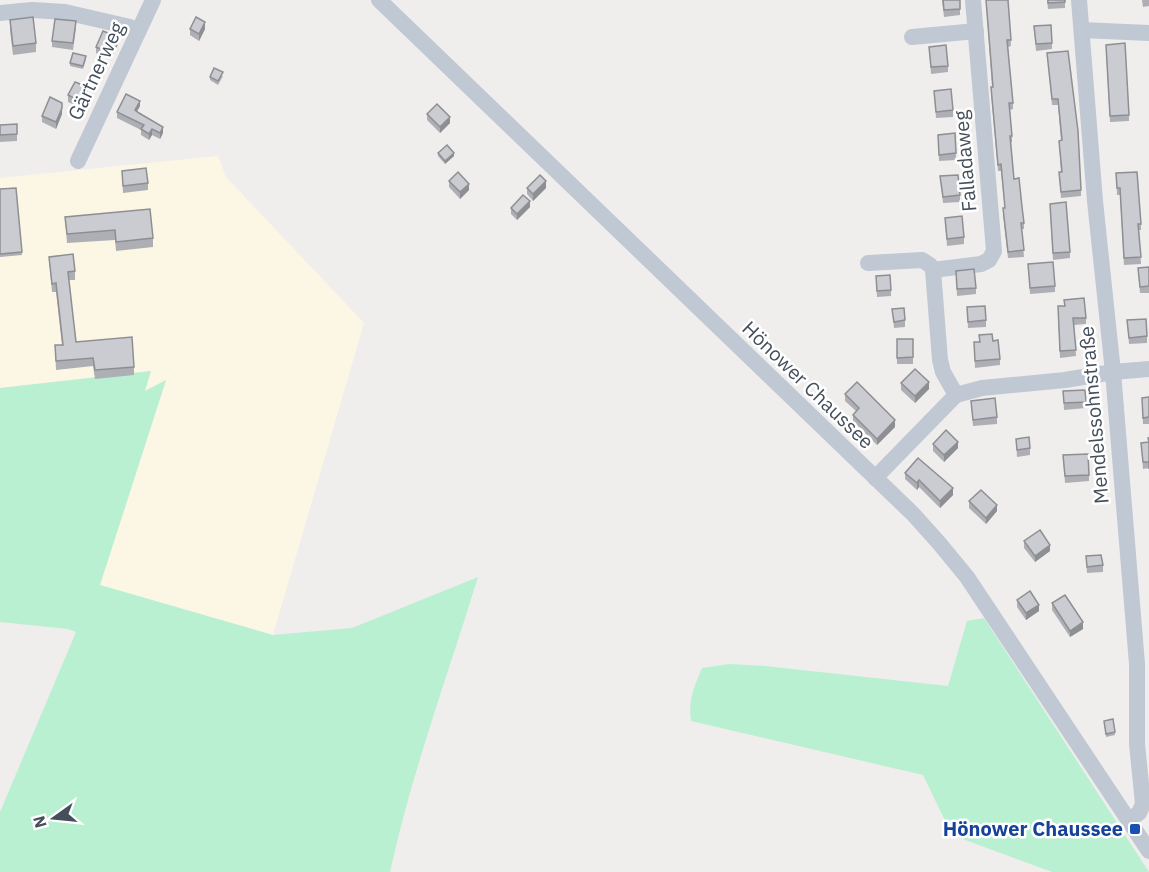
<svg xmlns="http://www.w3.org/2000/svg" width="1149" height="872" font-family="'IBM Plex Sans',sans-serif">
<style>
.commercial{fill:#fcf7e5}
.green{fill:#b9f0d2}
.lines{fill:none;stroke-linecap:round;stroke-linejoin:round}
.minor{stroke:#c0c8d3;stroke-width:16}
.wall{fill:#aeafb5}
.shaded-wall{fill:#8d8f93}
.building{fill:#caccd2;stroke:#8d8f93;stroke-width:1.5}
.transit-dot{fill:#1a4fb4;stroke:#fff;stroke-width:2}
.labels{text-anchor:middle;stroke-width:5;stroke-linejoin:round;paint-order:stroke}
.street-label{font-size:20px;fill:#454f5b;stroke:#fff}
.transit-label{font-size:20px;font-weight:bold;fill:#164399;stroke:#fff;text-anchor:end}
</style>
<rect width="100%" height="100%" fill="#f0eded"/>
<polygon class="commercial" points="218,156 226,177 364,323 273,635 100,585 166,381 144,391 150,371 0,388 0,178"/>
<g class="green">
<path d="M151 371 145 391 166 380 100 585 273 635 352 628 478 577C448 675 412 771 390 872H0V812L76 632 68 629 0 622V388Z"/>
<path d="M984 618 1149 872H1052L952 835 923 775 691 721C688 700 694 687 702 668L729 664 765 666 948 686 967 621Z"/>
</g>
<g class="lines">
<g class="minor">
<polyline points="379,0 913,514 939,543 967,577 1149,851"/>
<polyline points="1079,0 1095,201 1113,372 1137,664 1137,744 1143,804 1139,813 1129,820"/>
<polyline points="0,13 32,10 65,12 130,27 138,32"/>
<polyline points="1082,30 1149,33"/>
<polyline points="912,37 976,31"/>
<polyline points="78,161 153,0"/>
<polyline points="868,263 922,260 930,265 933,270"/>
<polyline points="933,270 981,264 989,260 994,251 973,0"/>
<polyline points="933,270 940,360 943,372 956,395"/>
<polyline points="875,478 956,395 982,388 1065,380 1113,372 1149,369"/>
</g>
</g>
<g class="wall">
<polygon points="942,0 960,0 960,15 944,17"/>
<polygon points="986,0 1008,0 1011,46 1008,47 1013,103 1013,109 1010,110 1012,136 1012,142 1011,142 1014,179 1024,223 1024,229 1022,229 1024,257 1008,258 1003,214 1003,208 1005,208 1001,171 998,171 991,93 991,87 992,87"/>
<polygon points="1047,0 1065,0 1065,8 1048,9"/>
<polygon points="1142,0 1149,0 1149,6 1143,7"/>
<polygon points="10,20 36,43 36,52 13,55 10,30"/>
<polygon points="1034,26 1052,43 1052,49 1036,51"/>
<polygon points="76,28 73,50 52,47 52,41"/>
<polygon points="190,29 205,29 199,41 190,35"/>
<polygon points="118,44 111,59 96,53 96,47"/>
<polygon points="929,47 948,66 948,72 931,74"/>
<polygon points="1106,52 1129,115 1129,121 1110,122"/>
<polygon points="1047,53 1081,190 1081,196 1061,198 1059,172 1061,172 1059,141 1061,140 1058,105 1052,105"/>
<polygon points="86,59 83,69 70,66 70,63"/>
<polygon points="223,76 218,85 210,80 210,77"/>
<polygon points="934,91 953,110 953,117 936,118"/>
<polygon points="88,94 82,108 68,102 68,95"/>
<polygon points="140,106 137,111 163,133 160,139 152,135 149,140 141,135 141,130 117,118 117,112"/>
<polygon points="62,114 56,129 42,122 42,116"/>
<polygon points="427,114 450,123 440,133 427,120"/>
<polygon points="17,124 17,141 0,142 0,125"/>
<polygon points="938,135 956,153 956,160 939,161"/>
<polygon points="438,153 454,156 445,164 438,156"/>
<polygon points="122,171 148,183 148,190 123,193"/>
<polygon points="1116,173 1141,224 1141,230 1139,230 1141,264 1124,265 1120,195 1117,195"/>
<polygon points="940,176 960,195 960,202 943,203"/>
<polygon points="449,181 469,190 460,199 449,187"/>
<polygon points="16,188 22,255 0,257 0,189"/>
<polygon points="527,188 546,188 533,201 527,194"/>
<polygon points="530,207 517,220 511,214 511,208"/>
<polygon points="1050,210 1070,252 1070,258 1053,260"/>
<polygon points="65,217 153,238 153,247 116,251 115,240 67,243"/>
<polygon points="945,218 964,237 964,244 947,246"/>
<polygon points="49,257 75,271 75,280 69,280 76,342 134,367 134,375 95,379 93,366 56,370 55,345 62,345 56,292 52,292"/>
<polygon points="1028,264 1055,286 1055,292 1030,294"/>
<polygon points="1149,267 1149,293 1140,293 1138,268"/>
<polygon points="956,271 976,288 976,294 957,296"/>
<polygon points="876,276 891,290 891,296 877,297"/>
<polygon points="967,307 986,320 986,327 968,328"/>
<polygon points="892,309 905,320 905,327 894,328"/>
<polygon points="1058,313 1086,318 1086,324 1074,325 1076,356 1060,358"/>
<polygon points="1127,320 1147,336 1147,343 1129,344"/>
<polygon points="979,335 993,341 1000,359 1000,365 975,368 974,342 979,342"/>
<rect x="897" y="339" width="16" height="25"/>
<polygon points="901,383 929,389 915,403 901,390"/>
<polygon points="1063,391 1086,402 1086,408 1064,410"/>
<polygon points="845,394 895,427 877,445 853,421 853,415 856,411 845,401"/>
<polygon points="1149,397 1149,424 1143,424 1142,398"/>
<polygon points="971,401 997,417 997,424 973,426"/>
<polygon points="1148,438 1149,468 1143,469 1141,443 1148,442"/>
<polygon points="1016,439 1030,448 1030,455 1017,457"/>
<polygon points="933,444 958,448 944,462 933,451"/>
<polygon points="1063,455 1089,475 1089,481 1065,483"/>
<polygon points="905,473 953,495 940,508 919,487 917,490 905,479"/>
<polygon points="969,501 997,511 986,524 969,508"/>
<polygon points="1024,541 1050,551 1035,562 1024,548"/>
<polygon points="1086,556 1103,565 1103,572 1087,573"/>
<polygon points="1017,600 1039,611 1026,620 1017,607"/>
<polygon points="1052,603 1083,629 1070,637 1052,610"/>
<polygon points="1104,721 1115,732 1115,735 1106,737"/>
</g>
<g class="shaded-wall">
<polygon points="205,22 205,29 199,41 199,34"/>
<polygon points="118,37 118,44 111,59 111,53"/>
<polygon points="88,87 88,94 82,108 82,102"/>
<polygon points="140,101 140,106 135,115 135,110"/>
<polygon points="62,108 62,114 56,129 56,122"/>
<polygon points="450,117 450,123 440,133 440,127"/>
<polygon points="163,127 163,133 160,139 160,133"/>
<polygon points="152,129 152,135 149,140 149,134"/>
<polygon points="454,153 454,156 445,164 445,161"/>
<polygon points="546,181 546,188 533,201 533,194"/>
<polygon points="469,184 469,190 460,199 460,192"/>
<polygon points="530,201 530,207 517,220 517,214"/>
<polygon points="929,382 929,389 915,403 915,396"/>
<polygon points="895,420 895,427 877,445 877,439"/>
<polygon points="958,442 958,448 944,462 944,455"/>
<polygon points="919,480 919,487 917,490 917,483"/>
<polygon points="953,488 953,495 940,508 940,501"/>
<polygon points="997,505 997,511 986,524 986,518"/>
<polygon points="1050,545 1050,551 1035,562 1035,556"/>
<polygon points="1039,605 1039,611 1026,620 1026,613"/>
<polygon points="1083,622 1083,629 1070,637 1070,631"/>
</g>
<g class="building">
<polygon points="943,0 960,0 960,9 944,10"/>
<polygon points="986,0 1008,0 1011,40 1007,40 1013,103 1009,103 1012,136 1010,136 1014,179 1019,178 1022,207 1024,223 1021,223 1024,250 1008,252 1003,208 1005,208 1001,164 998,165 991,87 993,87"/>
<polygon points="1048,0 1065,0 1065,2 1048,3"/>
<polygon points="33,17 36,43 13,46 10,20"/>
<polygon points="196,17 205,22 199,34 190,29"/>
<polygon points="55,19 76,21 73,43 52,41"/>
<polygon points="1051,25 1052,43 1036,44 1034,26"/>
<polygon points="103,31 118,37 111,53 96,47"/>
<polygon points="1125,43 1129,115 1110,116 1106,45"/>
<polygon points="946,45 948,66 931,67 929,47"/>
<polygon points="1068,51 1078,131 1081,190 1061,192 1059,172 1062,172 1059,141 1062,140 1058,99 1052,99 1047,53"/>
<polygon points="73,53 86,56 83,66 70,63"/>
<polygon points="214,68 223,72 218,81 210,77"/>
<polygon points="75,82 88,87 82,102 68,95"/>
<polygon points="951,89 953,110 936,112 934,91"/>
<polygon points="126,94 140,101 135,110 139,113 163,127 160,133 152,129 149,134 141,129 144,125 117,112"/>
<polygon points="50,97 62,103 62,108 56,122 42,116"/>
<polygon points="437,104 450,117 440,127 427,114"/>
<polygon points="17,124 17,134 0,135 0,125"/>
<polygon points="955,133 956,153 939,155 938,135"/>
<polygon points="447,145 454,153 445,161 438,153"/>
<polygon points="146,168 148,183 123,186 122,171"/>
<polygon points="458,172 469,184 460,192 449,181"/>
<polygon points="1137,172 1141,224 1138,224 1141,257 1124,258 1120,188 1117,188 1116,173"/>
<polygon points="540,175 546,181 533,194 527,188"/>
<polygon points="958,175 960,195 943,197 940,176"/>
<polygon points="16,188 22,252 0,254 0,189"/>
<polygon points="523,195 530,201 517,214 511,208"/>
<polygon points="1066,202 1070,252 1053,253 1050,204"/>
<polygon points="150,209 153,238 116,242 115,230 67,234 65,217"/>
<polygon points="962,216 964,237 947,239 945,218"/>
<polygon points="73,254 75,271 68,272 76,342 132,337 134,367 95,370 93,358 56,361 55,345 63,345 56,283 52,284 49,257"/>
<polygon points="1053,262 1055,286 1030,288 1028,264"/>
<polygon points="1149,267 1149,286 1140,287 1138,268"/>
<polygon points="974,269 976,288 957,289 956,271"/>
<polygon points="890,275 891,290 877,291 876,276"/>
<polygon points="1084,298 1086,318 1073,318 1076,350 1060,351 1058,306 1065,306 1064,300"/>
<polygon points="985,306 986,320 968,322 967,307"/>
<polygon points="904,308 905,320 894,322 892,309"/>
<polygon points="1146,319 1147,336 1129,338 1127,320"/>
<polygon points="992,334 993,341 998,340 1000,359 975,361 974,342 980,342 979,335"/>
<polygon points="897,339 913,339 913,357 897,358"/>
<polygon points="915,369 929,382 915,396 901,383"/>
<polygon points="857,382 895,420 877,439 853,415 859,408 845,394"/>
<polygon points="1085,390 1086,402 1064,403 1063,391"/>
<polygon points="1149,397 1149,417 1143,418 1142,398"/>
<polygon points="995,398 997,417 973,420 971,401"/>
<polygon points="946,430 958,442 944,455 933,444"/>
<polygon points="1029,437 1030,448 1017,450 1016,439"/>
<polygon points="1148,438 1149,438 1149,469 1149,462 1143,462 1141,443 1149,442"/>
<polygon points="1088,454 1089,475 1065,476 1063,455"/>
<polygon points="918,458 953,488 940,501 919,480 917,483 905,473"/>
<polygon points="981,490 997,505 986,518 969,501"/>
<polygon points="1040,530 1050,545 1035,556 1024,541"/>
<polygon points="1101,555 1103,565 1087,567 1086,556"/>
<polygon points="1030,591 1039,605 1026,613 1017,600"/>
<polygon points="1065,595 1083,622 1070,631 1052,603"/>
<polygon points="1113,719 1115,732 1106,734 1104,721"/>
</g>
<rect class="transit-dot" x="1129" y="823" width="12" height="12" rx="3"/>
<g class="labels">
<g class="street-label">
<text transform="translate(96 71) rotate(-65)" y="7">Gärtnerweg</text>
<text transform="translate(965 161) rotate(-95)" y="7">Falladaweg</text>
<text transform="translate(808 385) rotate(44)" y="7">Hönower Chaussee</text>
<text transform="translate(1094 415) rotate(-95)" y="7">Mendelssohnstraße</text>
</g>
<g class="transit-label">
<text x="1123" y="836">Hönower Chaussee</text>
</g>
</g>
<g transform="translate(54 818) rotate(255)" stroke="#ffffff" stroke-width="4.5" paint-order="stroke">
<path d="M0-4.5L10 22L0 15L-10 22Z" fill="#454f5b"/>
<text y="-9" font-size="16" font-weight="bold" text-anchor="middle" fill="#454f5b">N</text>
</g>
</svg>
